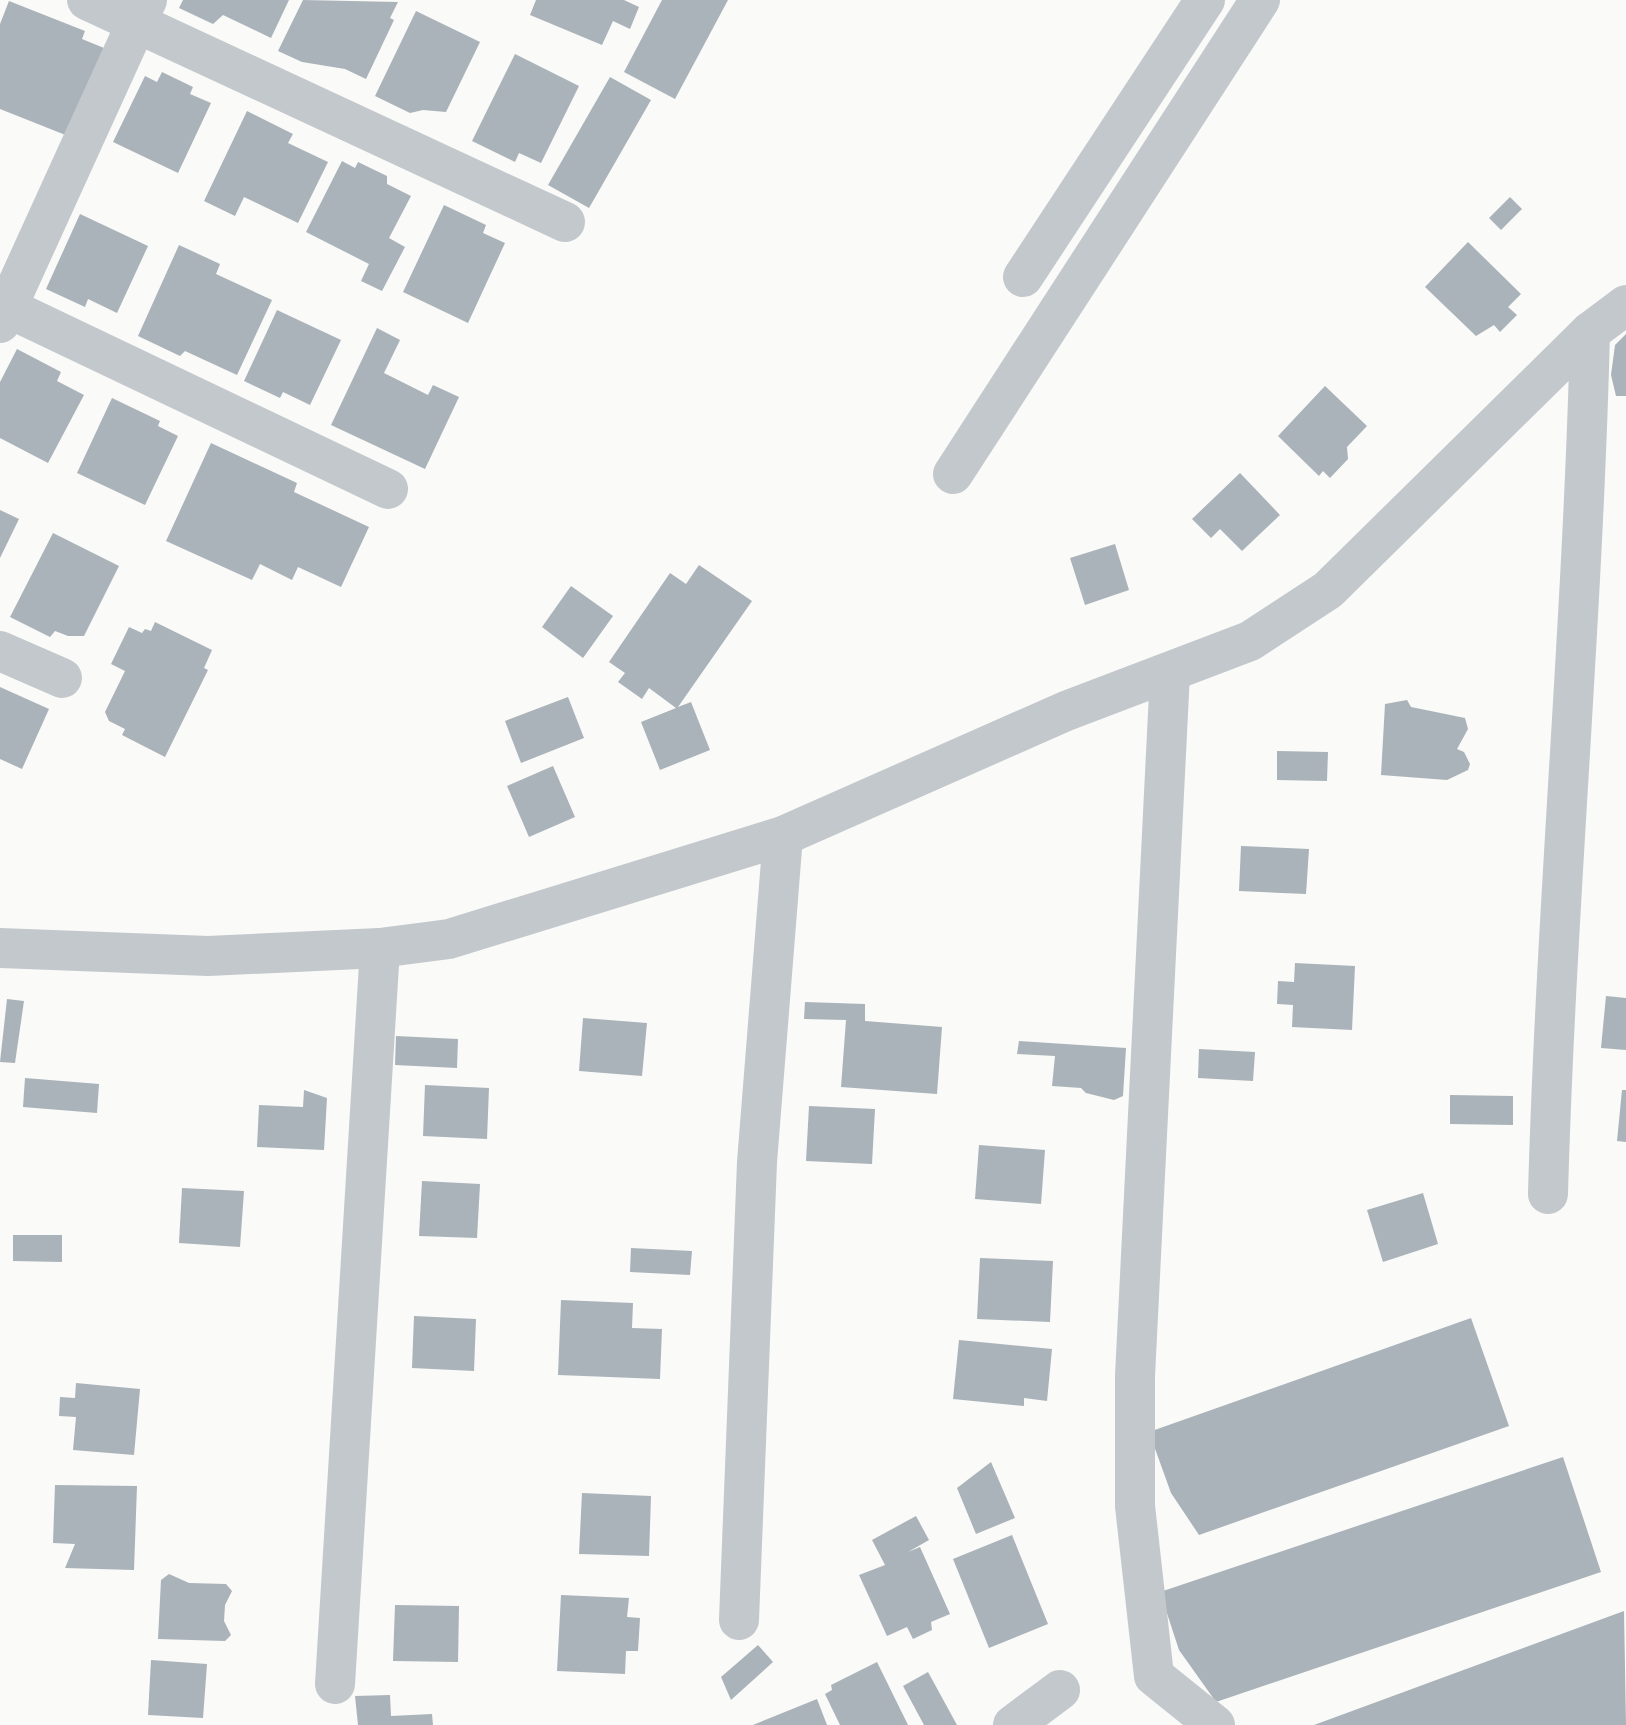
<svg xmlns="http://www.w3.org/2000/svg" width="1626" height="1725" font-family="Barlow,sans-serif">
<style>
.building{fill:#aab3b9}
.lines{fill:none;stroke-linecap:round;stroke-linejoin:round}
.minor{stroke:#c3c8cc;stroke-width:40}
</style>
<rect width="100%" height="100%" fill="#fafaf8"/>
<g class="building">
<polygon points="183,0 289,0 271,38 223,15 213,24 179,8"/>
<polygon points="303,0 398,2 390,18 394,20 366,79 345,69 302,62 278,51"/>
<polygon points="536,0 624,0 639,7 630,29 613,21 602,45 530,15"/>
<polygon points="662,0 728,0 675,99 624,72"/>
<polygon points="9,1 85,31 82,39 104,48 68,136 0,109 0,24"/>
<polygon points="416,11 480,42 446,112 423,110 410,113 375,96"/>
<polygon points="515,54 579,86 541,163 519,153 515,162 472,141"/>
<polygon points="162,72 193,87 190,94 211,103 178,173 113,142 145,76 157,82"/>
<polygon points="610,77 651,100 589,208 548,185"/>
<polygon points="247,111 293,134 288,143 328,162 298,223 244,197 235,216 204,201"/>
<polygon points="342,161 355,168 358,162 387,176 387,184 411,196 389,238 405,247 382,291 361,281 369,264 306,232"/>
<polygon points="1510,197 1522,209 1501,230 1489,218"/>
<polygon points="444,205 486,225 483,233 505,243 468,323 403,292"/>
<polygon points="80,214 148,246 117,313 88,299 85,307 46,289"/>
<polygon points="1468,242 1521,294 1508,307 1517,315 1500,332 1494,325 1476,336 1425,287"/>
<polygon points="179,245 220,264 216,274 272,300 237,375 185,351 180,356 138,336"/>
<polygon points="277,310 341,340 310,405 283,392 280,398 244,381"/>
<polygon points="377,328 400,340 384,373 428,395 433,385 459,397 425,469 331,425"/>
<polygon points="1626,334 1626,396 1616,396 1611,375 1615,345"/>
<polygon points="17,349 61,372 57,381 84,395 48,463 0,438 0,382"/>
<polygon points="1325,386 1367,426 1347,447 1348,459 1330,478 1323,471 1319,476 1278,436"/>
<polygon points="112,398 160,421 158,426 178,436 145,505 77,473"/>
<polygon points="211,443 297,483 294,492 369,527 341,587 298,567 292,580 260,564 252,580 166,541"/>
<polygon points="1240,473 1280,515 1242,551 1220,529 1211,538 1192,519"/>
<polygon points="0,510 19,519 0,558"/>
<polygon points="53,533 119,566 84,636 68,636 55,631 50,637 10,617"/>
<polygon points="1115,544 1129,590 1085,605 1070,558"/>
<polygon points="699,565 752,601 678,707 691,702 710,750 660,770 641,722 676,708 649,688 642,699 618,682 625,673 609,662 670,573 686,584"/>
<polygon points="571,586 613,616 583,658 542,627"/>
<polygon points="155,622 212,650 204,668 208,670 165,757 122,735 125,729 109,721 105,712 125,671 111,664 129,627 142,633 145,629 151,631"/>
<polygon points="0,687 49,709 22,769 0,759"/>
<polygon points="568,697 584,738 521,763 505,721"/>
<polygon points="1407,700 1411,707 1465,718 1468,729 1457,749 1464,752 1470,764 1468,770 1447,780 1381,775 1385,704"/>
<polygon points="1277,751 1328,752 1327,781 1277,780"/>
<polygon points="553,766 575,817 529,837 507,786"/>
<polygon points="1241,846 1309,849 1306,894 1239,891"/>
<polygon points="1295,963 1355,966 1352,1030 1292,1027 1293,1005 1277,1004 1278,981 1294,982"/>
<polygon points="1606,996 1626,998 1626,1050 1601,1048"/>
<polygon points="7,999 24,1001 15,1063 0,1062"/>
<polygon points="805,1002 865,1004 865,1021 942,1027 937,1094 841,1087 846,1020 804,1019"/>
<polygon points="583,1018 647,1023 642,1076 579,1071"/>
<polygon points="396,1036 458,1039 457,1068 395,1065"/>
<polygon points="1019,1041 1126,1048 1123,1096 1114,1100 1086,1093 1081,1088 1052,1086 1055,1056 1017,1054"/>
<polygon points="1199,1049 1255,1052 1253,1081 1198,1078"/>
<polygon points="25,1078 99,1084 97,1113 23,1107"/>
<polygon points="425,1085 489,1088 487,1139 423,1136"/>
<polygon points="304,1090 327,1098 324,1150 257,1147 259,1105 303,1107"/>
<polygon points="1622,1090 1626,1090 1626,1142 1617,1141"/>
<polygon points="1450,1095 1513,1096 1513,1125 1450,1124"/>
<polygon points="809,1106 875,1109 872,1164 806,1161"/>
<polygon points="979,1145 1045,1150 1041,1204 975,1199"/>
<polygon points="422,1181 480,1184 477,1238 419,1236"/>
<polygon points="182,1188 244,1191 240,1247 179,1243"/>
<polygon points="1423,1193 1438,1244 1383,1262 1367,1210"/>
<polygon points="13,1235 62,1235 62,1262 13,1261"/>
<polygon points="631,1248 692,1251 690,1275 630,1272"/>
<polygon points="980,1258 1053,1261 1050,1322 977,1319"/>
<polygon points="561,1300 633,1303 632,1328 662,1329 660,1379 558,1375"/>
<polygon points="414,1316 476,1319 474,1371 412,1368"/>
<polygon points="1471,1318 1509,1426 1199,1535 1171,1493 1149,1432"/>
<polygon points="959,1340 1052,1349 1047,1401 1024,1398 1024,1406 953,1399"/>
<polygon points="76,1383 140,1389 134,1455 73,1450 76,1417 59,1416 60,1397 75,1398"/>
<polygon points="1563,1457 1601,1572 1216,1702 1179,1650 1160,1592"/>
<polygon points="991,1462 1015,1518 976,1534 957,1488"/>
<polygon points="55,1485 137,1486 134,1570 65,1568 75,1544 53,1543"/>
<polygon points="582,1493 651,1496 649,1556 579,1554"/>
<polygon points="916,1516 929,1540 908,1552 920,1547 950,1614 931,1622 932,1630 913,1639 907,1627 887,1636 859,1575 885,1565 872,1540"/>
<polygon points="1012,1535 1048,1624 989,1648 953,1559"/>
<polygon points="169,1574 189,1583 226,1584 232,1591 225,1605 224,1621 231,1635 225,1641 158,1639 161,1580"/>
<polygon points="561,1595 629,1598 627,1617 640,1618 638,1651 626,1651 625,1674 557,1671"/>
<polygon points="395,1605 459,1606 458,1662 393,1661"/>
<polygon points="1624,1611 1626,1725 1314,1725"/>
<polygon points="758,1645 773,1662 731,1700 721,1677"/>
<polygon points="151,1660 207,1664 203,1718 148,1715"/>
<polygon points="877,1662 908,1725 840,1725 825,1694 832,1690 831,1685"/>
<polygon points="928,1672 957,1725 924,1725 903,1686"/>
<polygon points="390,1695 391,1716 432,1714 433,1725 358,1725 355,1696"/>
<polygon points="817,1699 827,1725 753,1725"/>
</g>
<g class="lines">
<g class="minor">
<polyline points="87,0 565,222"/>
<polyline points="1023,277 1205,0"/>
<polyline points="0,304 388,489"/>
<polyline points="0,323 147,0"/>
<polyline points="953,474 1260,0"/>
<polyline points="0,651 62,678"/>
<polyline points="1170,673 1135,1376 1135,1506 1154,1676 1215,1725"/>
<polyline points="0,948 208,956 380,948 449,939 783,836"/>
<path d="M1548 1194C1556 906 1583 620 1590 332"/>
<polyline points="739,1620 757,1162 783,836 1066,711 1250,641 1328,590 1590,332 1626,305"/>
<polyline points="335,1684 380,948"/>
<polyline points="1013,1725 1060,1690"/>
</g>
</g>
</svg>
